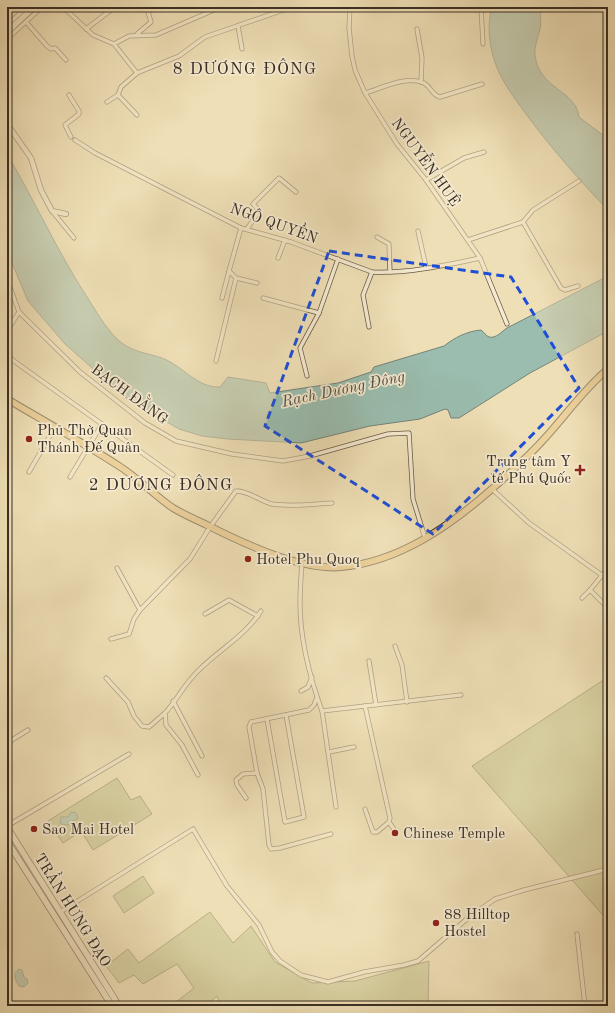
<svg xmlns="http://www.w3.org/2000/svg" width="615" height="1013" font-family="'Old Standard TT',serif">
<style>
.green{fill:#bec08a;stroke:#7c7857}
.water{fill:#9abdaf;stroke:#748477}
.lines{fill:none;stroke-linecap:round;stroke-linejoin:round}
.minor-casing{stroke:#675b48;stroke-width:5}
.tertiary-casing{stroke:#675b48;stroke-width:6}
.secondary-casing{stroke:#3a2f24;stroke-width:7}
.primary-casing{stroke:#3a2f24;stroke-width:8}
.minor{stroke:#f5ead0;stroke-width:3.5}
.tertiary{stroke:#f5ead0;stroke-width:4.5}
.secondary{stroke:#f5ead0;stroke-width:5.5}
.primary{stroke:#e8c07b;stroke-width:6}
.marked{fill:none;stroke:#1d4ed8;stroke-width:3;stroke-dasharray:8 5;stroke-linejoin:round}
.poi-dot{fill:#8f2418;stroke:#f5ead0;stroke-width:1.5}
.labels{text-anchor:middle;stroke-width:3.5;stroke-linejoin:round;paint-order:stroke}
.street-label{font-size:15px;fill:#3a2f24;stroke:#f5ead0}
.poi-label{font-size:15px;fill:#3a2f24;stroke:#f5ead0;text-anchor:start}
.water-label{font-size:16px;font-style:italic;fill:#525247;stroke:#f5ead0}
.quarter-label{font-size:17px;letter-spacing:1px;fill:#3a2f24;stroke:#f5ead0}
</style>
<rect width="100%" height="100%" fill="#efdfb6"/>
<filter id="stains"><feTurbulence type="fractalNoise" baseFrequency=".005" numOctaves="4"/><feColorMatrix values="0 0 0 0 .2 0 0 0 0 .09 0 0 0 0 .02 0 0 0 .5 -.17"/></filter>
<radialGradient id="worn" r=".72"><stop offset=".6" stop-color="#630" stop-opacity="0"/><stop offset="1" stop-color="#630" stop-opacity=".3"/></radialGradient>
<g class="green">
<polygon points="608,677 608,921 472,766"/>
<polygon points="117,778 131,800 140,796 152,814 93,850 81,831 63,843 48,821"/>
<polygon points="143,876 154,893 124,913 113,896"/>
<polygon points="210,912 233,943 251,926 275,962 312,983 355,981 429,961 428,1006 221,1006 217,996 205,1006 171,1006 194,988 177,964 143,984 134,975 119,983 106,966 128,949 139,963"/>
</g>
<g class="water">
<path d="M492 7H542C539 14 542 21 540 29 538 38 534 46 535 56 540 90 576 90 579 117L608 139V210C580 181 553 150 529 118 518 103 507 89 499 72 490 54 486 26 492 7Z"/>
<path d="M7 154C35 201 57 251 87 297 96 311 105 327 117 339 135 356 155 352 172 363 187 372 201 388 220 387L228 377 266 383 270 393 338 383 371 372 374 367 444 346C454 338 467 331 481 330 484 332 486 336 489 337 496 339 502 331 507 328L608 276V331L530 373 459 418H451L448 410 445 409 420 419 370 426 301 443 228 439 202 436 179 429 126 398 65 344 28 301 7 251Z"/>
<polygon points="71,812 76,813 78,818 68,825 61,824 60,821 61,817 68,817"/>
<path d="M19 969 22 970 24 977 27 979 28 983 24 987 19 986C15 980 12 973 19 969Z"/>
</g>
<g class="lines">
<g class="minor-casing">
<g id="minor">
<polyline points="63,7 93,35 114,44 137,73 179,56 205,37 292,7"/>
<polyline points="350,7 349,28 352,56 355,70 365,93 397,144 426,180 480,258 507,324"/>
<polyline points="481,7 483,44"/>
<polyline points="26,22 47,46 51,49 55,48 66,60"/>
<polyline points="7,25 27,7"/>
<polyline points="238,26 242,49"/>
<polyline points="86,29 115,7"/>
<polyline points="417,29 422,58 421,82"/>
<polyline points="137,34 151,22 148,12 154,7"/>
<polyline points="7,39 42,7"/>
<polyline points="114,44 129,36 156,35 221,7"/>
<path d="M365 93C382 88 407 75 424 83 431 87 432 95 440 97L482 84"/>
<polyline points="69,95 79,111 79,114 65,125 71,137"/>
<polyline points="107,102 118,95"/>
<polyline points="137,115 118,95 121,87 137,73"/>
<path d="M75 140 95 153 241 228 291 242 372 272C405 274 447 265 480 258"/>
<polyline points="426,180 464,158 484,152"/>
<polyline points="52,211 74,238"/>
<polyline points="523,222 533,210 579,181"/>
<polyline points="247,229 259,211 253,204 279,178 296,192"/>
<polyline points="418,231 426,267"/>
<polyline points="377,237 389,244 390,272"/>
<polyline points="468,240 523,222 561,288 565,290 578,286"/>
<polyline points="278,258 285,240"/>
<polyline points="236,278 257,283"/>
<polyline points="7,279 19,312 80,372 145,423 176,441 232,454 283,461 310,456 388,434 409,433 413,499 425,538"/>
<polyline points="222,298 229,271"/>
<polyline points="263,298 319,313"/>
<polyline points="369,327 363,295 372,272"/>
<polyline points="7,331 19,312"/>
<polyline points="7,356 173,475"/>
<polyline points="216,361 236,278 229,271 241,228"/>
<polyline points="307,376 300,348 319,313 338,259"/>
<polyline points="29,472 55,427"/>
<polyline points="70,477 102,424"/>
<polyline points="492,489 529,523 603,576"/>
<path d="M302 563C301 576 300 589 300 603 300 638 310 678 322 711L365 706 390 818 389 822 377 832H373L365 809"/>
<path d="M117 568 140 610 190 559 210 527 236 491C247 490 260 501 272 504 291 507 313 504 332 503"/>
<polyline points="608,568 590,590 608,608"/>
<polyline points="582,598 590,590"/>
<polyline points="205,614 229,600 258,616"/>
<polyline points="111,639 129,634 134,619 140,610"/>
<polyline points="395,646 402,665 407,702"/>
<polyline points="369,661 376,705"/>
<polyline points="106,678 128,702 134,716 142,726 149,727 165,713"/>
<polyline points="301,691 308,687 312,677"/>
<polyline points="317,697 314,705 309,710 251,722 249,727 257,773 263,789 269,845 271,849 280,848 331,834"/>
<polyline points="173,701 202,756"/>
<polyline points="365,706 461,695"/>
<polyline points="322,711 336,807"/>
<polyline points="267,719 285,822 304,817 286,715"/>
<polyline points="7,743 28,730"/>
<polyline points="329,752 354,747"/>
<path d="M198 775 182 745 166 725 165 713C177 700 185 683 199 670 220 649 245 636 261 611"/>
<polyline points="246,798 237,785 236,780 243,774 257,773"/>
<polyline points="389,822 395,831"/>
<polyline points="7,826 129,754"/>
<polyline points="60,912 193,829 227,886 259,925 272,952 280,961 301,975 328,982 364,972 404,965 418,961 468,918 495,899 524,890 608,869"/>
<polyline points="577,934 585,1006"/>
</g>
</g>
<g class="tertiary-casing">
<polyline id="tertiary" points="7,124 31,158 41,190 52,211 66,214"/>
</g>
<g class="secondary-casing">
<g id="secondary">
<polyline points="7,32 34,7"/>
<polyline points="7,827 119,1006"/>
<polyline points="7,841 112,1006"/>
</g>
</g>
<g class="primary-casing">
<path id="primary" d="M7 399C44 421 82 442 119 466 138 478 154 495 173 508 183 514 194 519 205 524 240 542 302 571 341 567 399 562 450 526 493 488 510 473 529 456 545 438 566 415 584 389 608 369"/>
</g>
<use href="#minor" class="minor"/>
<use href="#tertiary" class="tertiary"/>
<use href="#secondary" class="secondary"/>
<use href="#primary" class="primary"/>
</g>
<path d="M0 0H615V1013H0ZM329 251 511 277 579 388 433 534 265 426Z" fill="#efdfb6" fill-opacity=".55" fill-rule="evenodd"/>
<path class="marked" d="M329 251 511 277 579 388 433 534 265 426Z"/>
<g class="poi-dot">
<circle cx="29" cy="439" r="4"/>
<path d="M578 464h4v4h4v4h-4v4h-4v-4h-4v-4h4z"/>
<circle cx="248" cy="559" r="4"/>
<circle cx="34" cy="829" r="4"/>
<circle cx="395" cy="833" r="4"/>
<circle cx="436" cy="923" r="4"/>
</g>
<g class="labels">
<g class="street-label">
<text transform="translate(426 162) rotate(54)" y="5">NGUYỄN HUỆ</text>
<text transform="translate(274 223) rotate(20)" y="5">NGÔ QUYỀN</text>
<text transform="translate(130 394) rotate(36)" y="5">BẠCH ĐẰNG</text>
<text transform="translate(73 910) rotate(58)" y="5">TRẦN HƯNG ĐẠO</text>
</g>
<g class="poi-label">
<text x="37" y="435">Phủ Thờ Quan<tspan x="37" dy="17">Thánh Đế Quân</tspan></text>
<text x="571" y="466" text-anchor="end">Trung tâm Y<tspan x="571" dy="17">tế Phú Quốc</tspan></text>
<text x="256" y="564">Hotel Phu Quoq</text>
<text x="42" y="834">Sao Mai Hotel</text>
<text x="403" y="838">Chinese Temple</text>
<text x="444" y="919">88 Hilltop<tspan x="444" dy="17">Hostel</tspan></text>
</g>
<g class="water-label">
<text transform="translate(343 388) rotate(-12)" y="6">Rạch Dương Đông</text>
</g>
<g class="quarter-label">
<text x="245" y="74">8 DƯƠNG ĐÔNG</text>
<text x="161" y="490">2 DƯƠNG ĐÔNG</text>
</g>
</g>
<rect width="615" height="1013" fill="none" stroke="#efdfb6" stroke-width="24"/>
<rect x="8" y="8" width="599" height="997" fill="none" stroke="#3a2f24" stroke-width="2"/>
<rect x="12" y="12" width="591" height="989" fill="none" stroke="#3a2f24"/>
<rect width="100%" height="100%" filter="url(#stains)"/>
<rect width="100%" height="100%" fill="url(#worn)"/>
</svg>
